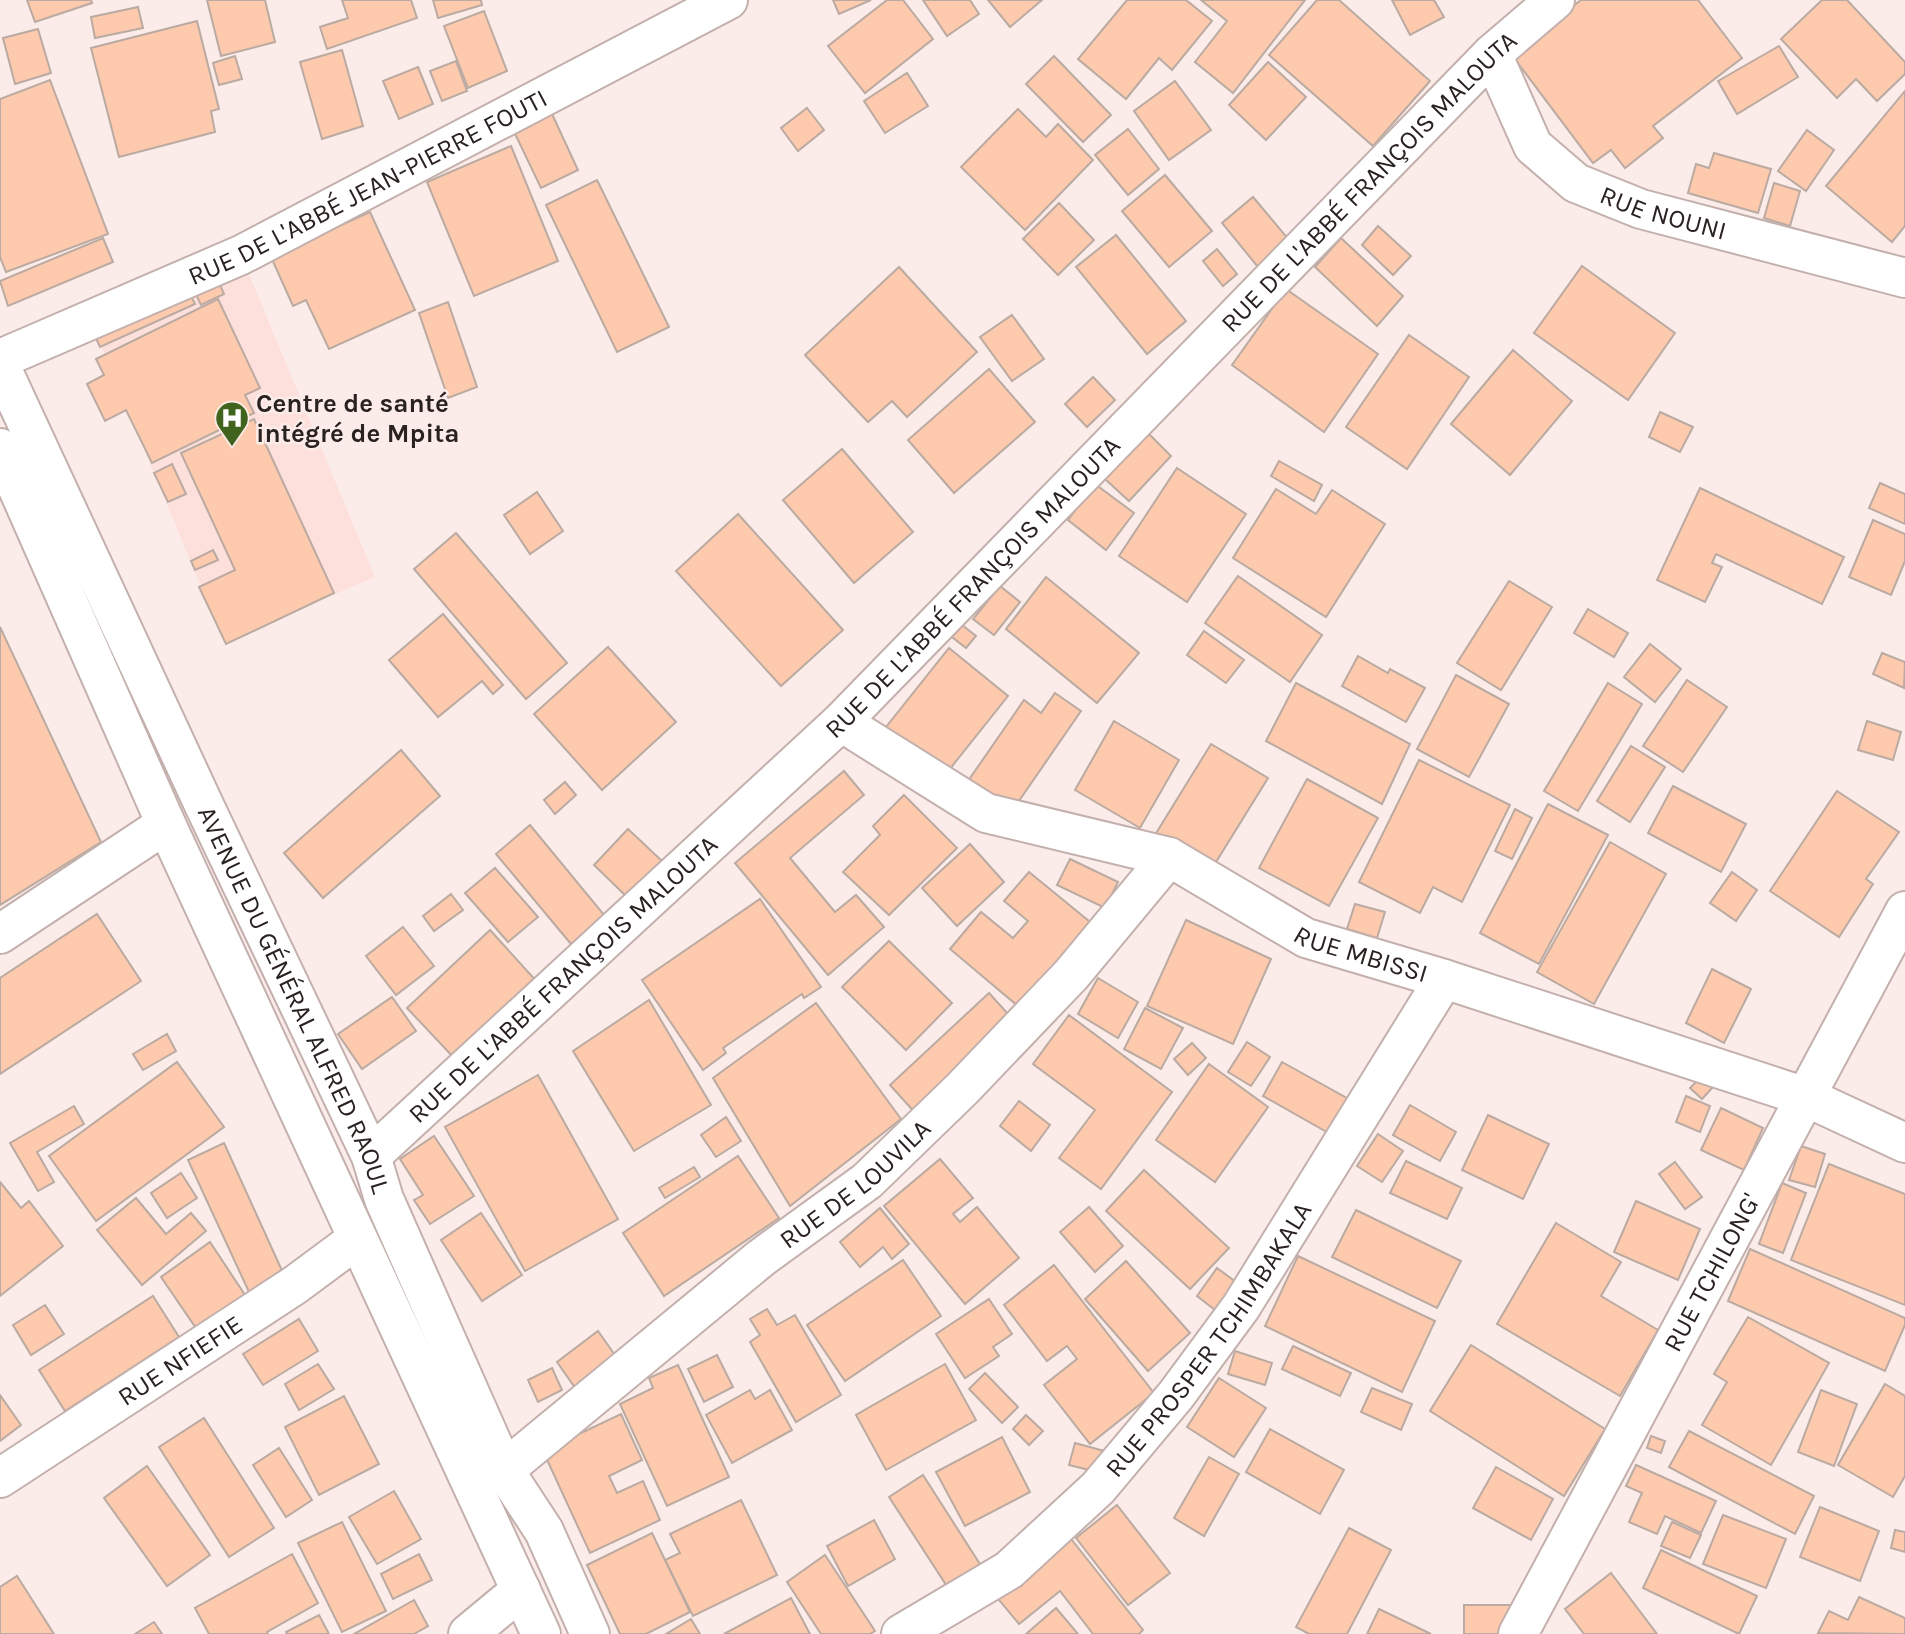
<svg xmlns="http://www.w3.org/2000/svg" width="1905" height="1634" font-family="Karla,sans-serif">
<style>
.built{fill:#fde0db}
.building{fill:#fecaae;stroke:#baaaa1;stroke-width:2}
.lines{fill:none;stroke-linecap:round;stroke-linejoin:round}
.minor-casing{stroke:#c3b0ac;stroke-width:42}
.minor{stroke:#fff;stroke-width:38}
.labels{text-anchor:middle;stroke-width:5;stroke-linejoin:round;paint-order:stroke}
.street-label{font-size:26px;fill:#292220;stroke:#fcece9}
.poi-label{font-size:26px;font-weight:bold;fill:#292220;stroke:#fcece9;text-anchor:start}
</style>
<rect width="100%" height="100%" fill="#fcece9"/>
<polygon class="built" points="241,255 375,577 224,642 90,319"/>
<g class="building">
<polygon points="27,0 91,0 92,3 35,22"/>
<polygon points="207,0 265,0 275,42 221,56"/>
<polygon points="342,0 411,0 417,18 327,49 320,27 348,18"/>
<polygon points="433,0 481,0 482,5 438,18"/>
<polygon points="833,0 871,0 839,14"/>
<polygon points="887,0 903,0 933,39 865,93 828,46"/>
<polygon points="923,0 970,0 979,14 947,36"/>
<polygon points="988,0 1042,0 1010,27"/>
<polygon points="1127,0 1186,0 1212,21 1172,70 1159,58 1126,99 1078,59"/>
<polygon points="1201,0 1305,0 1233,93 1195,62 1227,21"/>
<polygon points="1317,0 1339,0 1430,81 1373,146 1269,55"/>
<polygon points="1392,0 1434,0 1444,17 1410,35"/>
<polygon points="1581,0 1698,0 1742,58 1653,126 1663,138 1625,168 1611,150 1593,163 1511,54"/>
<polygon points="1822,0 1847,0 1905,62 1905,74 1877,101 1856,79 1837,98 1781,39"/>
<polygon points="138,7 143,28 95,38 91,17"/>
<polygon points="484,11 507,71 468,88 444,26"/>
<polygon points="197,21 219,109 211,111 215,132 119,157 91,48"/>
<polygon points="38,29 51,73 15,84 3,38"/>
<polygon points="1779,46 1798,77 1737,114 1718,81"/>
<polygon points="342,50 363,126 322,139 300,62"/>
<polygon points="235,56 242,79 219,85 213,63"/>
<polygon points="1054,56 1111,115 1083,142 1026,84"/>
<polygon points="456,61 467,91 442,101 430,71"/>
<polygon points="1268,62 1306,97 1266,140 1229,105"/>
<polygon points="418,67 433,104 399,119 383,81"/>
<polygon points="907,73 928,106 885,133 864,101"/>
<polygon points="50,80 108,234 6,272 0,257 0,99"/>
<polygon points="1175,81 1211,130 1169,160 1134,111"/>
<polygon points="1905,91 1905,226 1892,242 1826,186"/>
<polygon points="807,108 824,130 798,151 781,128"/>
<polygon points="1018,109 1046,137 1058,124 1093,160 1025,230 961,167"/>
<polygon points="552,114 578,170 541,188 506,115 531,124"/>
<polygon points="1128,129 1159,169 1128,195 1095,155"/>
<polygon points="1807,130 1834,150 1806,191 1778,171"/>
<polygon points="511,146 558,261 474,296 427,182"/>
<polygon points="1714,153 1771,169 1758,213 1688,193 1696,164 1709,168"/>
<polygon points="1165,175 1212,231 1169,267 1122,211"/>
<polygon points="597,180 669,327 617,352 546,205"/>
<polygon points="1774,183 1800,191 1790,226 1764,218"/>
<polygon points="1253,197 1290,241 1258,267 1222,223"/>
<polygon points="1059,203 1094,240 1058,275 1023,239"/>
<polygon points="370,212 415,310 329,349 306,300 293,306 271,257"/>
<polygon points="1378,226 1411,256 1393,275 1362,245"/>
<polygon points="1116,235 1186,321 1147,354 1076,267"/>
<polygon points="103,238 113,262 8,306 0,281"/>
<polygon points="1341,238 1403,296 1377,326 1315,267"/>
<polygon points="1217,249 1237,274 1223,286 1203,261"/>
<polygon points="212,266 224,294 201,305 188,277"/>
<polygon points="1582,266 1675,333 1628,400 1534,333"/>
<polygon points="899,267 977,352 907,417 892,401 868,422 805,355"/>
<polygon points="186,286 195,304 100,347 91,328"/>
<polygon points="1286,289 1378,354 1324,432 1232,365"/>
<polygon points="218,299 260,388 245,395 254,413 152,463 126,410 105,421 87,384 104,375 96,359"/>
<polygon points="448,302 477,387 448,398 419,313"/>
<polygon points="1012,315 1044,359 1012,381 980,337"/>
<polygon points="1409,335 1469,377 1407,469 1346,427"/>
<polygon points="1513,350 1572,401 1510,475 1451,424"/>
<polygon points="989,369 1035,422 954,493 908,440"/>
<polygon points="1093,377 1115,400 1087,427 1065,404"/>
<polygon points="1660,412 1693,427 1680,452 1649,437"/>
<polygon points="254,419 334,593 226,644 199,587 235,570 181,453"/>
<polygon points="1137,422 1171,456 1129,501 1105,479"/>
<polygon points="842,449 913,532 854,583 783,500"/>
<polygon points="1279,461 1322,485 1314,501 1271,476"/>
<polygon points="172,464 186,494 168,502 154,473"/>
<polygon points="1177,468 1246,514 1187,602 1119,556"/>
<polygon points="1880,483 1905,494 1905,524 1869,508"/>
<polygon points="1095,484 1134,513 1106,550 1068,520"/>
<polygon points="1700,488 1844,557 1822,604 1716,554 1712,563 1722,567 1705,602 1657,580"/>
<polygon points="1276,489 1316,514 1332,490 1385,524 1326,617 1233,558"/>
<polygon points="537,492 563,531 530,554 504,515"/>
<polygon points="738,514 843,630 781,686 676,571"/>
<polygon points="1873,520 1905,534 1905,561 1891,595 1849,577"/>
<polygon points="456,533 567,663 526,699 414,569"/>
<polygon points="213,550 218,560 195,570 191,561"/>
<polygon points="1238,576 1322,635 1290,682 1205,623"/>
<polygon points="1046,577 1139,653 1097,703 1006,629"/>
<polygon points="1509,581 1552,607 1501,690 1457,663"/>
<polygon points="1000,586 1020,602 994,635 973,619"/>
<polygon points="1588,609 1628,633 1614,657 1574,633"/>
<polygon points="443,614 503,685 493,694 482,681 438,717 389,660"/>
<polygon points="962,625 976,636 966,648 952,637"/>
<polygon points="0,627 101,842 0,905"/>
<polygon points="1204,631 1244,660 1226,683 1187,655"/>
<polygon points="1650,644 1681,669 1655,702 1624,677"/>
<polygon points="608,647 676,722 602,790 534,714"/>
<polygon points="949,648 1008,696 945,775 886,727"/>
<polygon points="1882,653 1905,662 1904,688 1873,674"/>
<polygon points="1358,656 1388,673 1390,669 1425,688 1406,722 1342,686"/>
<polygon points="1456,675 1509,704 1469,777 1417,749"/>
<polygon points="1687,680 1727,707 1683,772 1643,746"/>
<polygon points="1296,683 1410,744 1382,804 1266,741"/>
<polygon points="1608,683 1642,704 1578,811 1544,791"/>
<polygon points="1055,693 1081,711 1012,811 968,781 1024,700 1041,713"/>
<polygon points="1114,721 1179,760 1140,828 1075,790"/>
<polygon points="1867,721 1901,732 1893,760 1858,750"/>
<polygon points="1211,744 1268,778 1211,870 1155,835"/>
<polygon points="1631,746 1665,767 1630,822 1597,801"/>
<polygon points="401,750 440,796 323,898 284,853"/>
<polygon points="1419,760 1510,805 1462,902 1433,887 1420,913 1359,882"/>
<polygon points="844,771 864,795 790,858 835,912 856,895 884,927 828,975 735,863"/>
<polygon points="1307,779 1378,818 1329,906 1259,868"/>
<polygon points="565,782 576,795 555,814 544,800"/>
<polygon points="1673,786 1746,824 1721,872 1648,833"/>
<polygon points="1837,791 1899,832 1866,879 1873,884 1839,937 1770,891"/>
<polygon points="904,795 957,848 889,915 843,872 880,835 873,826"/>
<polygon points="1548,804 1608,835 1539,964 1480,933"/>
<polygon points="1515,809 1532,818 1512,859 1495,851"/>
<polygon points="530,825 605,916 571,944 496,854"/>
<polygon points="628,829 662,861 627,897 594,865"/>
<polygon points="1610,842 1666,874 1594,1004 1537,972"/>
<polygon points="970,844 1004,882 957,926 922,888"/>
<polygon points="1070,859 1118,882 1105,908 1057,885"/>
<polygon points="495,868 538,917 508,942 465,893"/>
<polygon points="1029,872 1090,922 1019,1007 950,949 981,912 1013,938 1028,921 1004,901"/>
<polygon points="1732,872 1757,890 1736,921 1710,903"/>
<polygon points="451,894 463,910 434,931 423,916"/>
<polygon points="760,899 821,987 804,998 802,994 723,1048 726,1053 703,1070 642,980"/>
<polygon points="1355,904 1385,912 1377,938 1347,929"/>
<polygon points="97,914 141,981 0,1074 0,978"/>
<polygon points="1186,920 1271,959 1233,1044 1147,1006"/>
<polygon points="403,927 434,966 396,995 366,956"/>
<polygon points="490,930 538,983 456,1060 407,1008"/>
<polygon points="889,941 952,1003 906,1050 842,987"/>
<polygon points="1712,969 1751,989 1724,1043 1686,1023"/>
<polygon points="1098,978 1138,1002 1118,1038 1078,1014"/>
<polygon points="989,993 1017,1024 918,1116 890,1085"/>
<polygon points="392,997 416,1031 362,1069 338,1034"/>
<polygon points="649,1000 711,1105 634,1151 573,1051"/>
<polygon points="816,1003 901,1119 790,1206 713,1078"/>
<polygon points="1145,1008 1183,1028 1161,1069 1124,1049"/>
<polygon points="1069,1015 1172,1092 1101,1189 1059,1158 1095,1110 1033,1064"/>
<polygon points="167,1034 176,1051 143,1070 133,1054"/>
<polygon points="1247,1042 1270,1057 1251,1086 1228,1072"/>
<polygon points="1192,1043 1206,1058 1188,1075 1174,1059"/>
<polygon points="177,1062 224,1127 96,1221 49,1156"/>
<polygon points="1282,1062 1352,1101 1332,1135 1263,1096"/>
<polygon points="1209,1064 1268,1107 1215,1182 1156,1140"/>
<polygon points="538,1075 618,1219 525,1271 445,1127"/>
<polygon points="1702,1076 1713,1087 1702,1099 1690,1088"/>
<polygon points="1686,1096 1710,1106 1700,1132 1676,1122"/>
<polygon points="1019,1101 1050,1125 1031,1151 1000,1126"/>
<polygon points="1410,1105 1456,1132 1440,1161 1393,1135"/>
<polygon points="74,1106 84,1124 37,1152 54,1182 38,1191 10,1143"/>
<polygon points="1721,1108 1763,1128 1744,1170 1701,1150"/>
<polygon points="1488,1115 1549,1144 1523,1199 1462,1170"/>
<polygon points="726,1117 741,1141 716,1157 701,1135"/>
<polygon points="1378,1134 1403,1151 1382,1182 1357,1166"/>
<polygon points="434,1136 474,1196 430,1224 414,1200 423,1195 400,1159"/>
<polygon points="224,1143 284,1275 249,1292 188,1160"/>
<polygon points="1801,1146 1825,1154 1815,1187 1789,1180"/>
<polygon points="738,1156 779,1218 664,1296 623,1233"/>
<polygon points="940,1159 973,1198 953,1214 960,1222 977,1207 1019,1258 965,1304 884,1206"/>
<polygon points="1406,1161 1462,1188 1447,1219 1390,1193"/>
<polygon points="1675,1162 1702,1197 1685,1209 1659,1174"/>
<polygon points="1829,1164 1905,1194 1905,1305 1791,1260"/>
<polygon points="694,1167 700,1177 665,1198 659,1188"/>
<polygon points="1144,1170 1229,1248 1190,1289 1106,1211"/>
<polygon points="181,1173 197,1198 167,1218 151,1193"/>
<polygon points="0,1182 21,1208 29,1201 63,1246 0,1296"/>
<polygon points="1782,1183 1806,1193 1783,1253 1759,1244"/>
<polygon points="136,1198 166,1234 191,1213 206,1231 142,1285 97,1230"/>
<polygon points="1636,1201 1700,1229 1678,1280 1614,1252"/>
<polygon points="1089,1207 1123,1246 1095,1272 1060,1232"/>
<polygon points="880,1208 909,1244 892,1259 883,1247 860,1267 840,1242"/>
<polygon points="1356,1210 1461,1261 1437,1308 1332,1257"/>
<polygon points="481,1213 522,1275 482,1301 441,1240"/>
<polygon points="1556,1223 1621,1262 1601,1296 1658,1330 1620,1396 1497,1324"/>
<polygon points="210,1242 247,1298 198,1331 161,1277"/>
<polygon points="1750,1249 1905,1318 1905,1325 1885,1371 1728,1301"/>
<polygon points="1298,1256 1435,1321 1402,1392 1265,1326"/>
<polygon points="903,1260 941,1316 845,1381 807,1325"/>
<polygon points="1126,1261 1190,1333 1148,1371 1085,1299"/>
<polygon points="1054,1265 1154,1393 1090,1444 1044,1385 1077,1359 1067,1346 1047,1361 1004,1305"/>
<polygon points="1217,1268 1240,1285 1219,1313 1197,1296"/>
<polygon points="153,1296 179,1337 65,1411 39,1370"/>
<polygon points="989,1299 1012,1334 993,1347 999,1356 965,1378 936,1334"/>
<polygon points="45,1305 64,1334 31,1355 13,1325"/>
<polygon points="767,1309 777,1325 795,1315 841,1395 796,1422 750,1342 760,1335 750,1319"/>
<polygon points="1748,1317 1829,1363 1771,1465 1702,1425 1727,1382 1714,1374"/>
<polygon points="299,1319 318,1351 263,1385 243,1354"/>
<polygon points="598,1331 617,1358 576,1389 557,1362"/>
<polygon points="1471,1345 1605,1429 1564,1496 1430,1411"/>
<polygon points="1293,1346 1351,1373 1340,1396 1282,1369"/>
<polygon points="1235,1351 1272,1363 1265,1385 1228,1374"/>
<polygon points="717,1355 733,1387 704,1402 688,1369"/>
<polygon points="318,1364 334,1389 299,1410 285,1384"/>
<polygon points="945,1364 976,1420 886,1470 856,1415"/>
<polygon points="678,1365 729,1477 667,1506 620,1404 653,1388 649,1378"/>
<polygon points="552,1368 562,1390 538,1402 528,1380"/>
<polygon points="985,1373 1018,1407 1002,1423 969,1389"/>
<polygon points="1219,1378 1266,1408 1234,1457 1187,1427"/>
<polygon points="1885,1384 1905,1396 1905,1476 1893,1497 1838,1465"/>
<polygon points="1372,1388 1412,1404 1401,1430 1361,1412"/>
<polygon points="750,1390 755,1399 770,1390 792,1430 732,1463 706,1415"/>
<polygon points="1821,1390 1857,1404 1834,1466 1798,1452"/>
<polygon points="0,1395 21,1425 0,1441"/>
<polygon points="344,1396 379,1464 319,1495 285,1427"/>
<polygon points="621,1414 642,1460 609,1476 617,1493 643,1481 660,1520 590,1553 543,1451"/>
<polygon points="1026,1415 1043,1431 1029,1445 1013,1429"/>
<polygon points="204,1418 274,1528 229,1557 159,1447"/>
<polygon points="1270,1429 1344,1470 1320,1514 1246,1472"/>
<polygon points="1689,1431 1814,1496 1795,1534 1669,1467"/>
<polygon points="1651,1436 1665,1441 1661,1453 1647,1448"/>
<polygon points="1002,1437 1030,1492 965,1526 936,1472"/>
<polygon points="1075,1443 1108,1452 1101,1473 1069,1465"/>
<polygon points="279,1448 312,1500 286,1517 253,1465"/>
<polygon points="1209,1457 1239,1474 1204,1536 1174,1518"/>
<polygon points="1636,1465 1716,1501 1701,1533 1665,1516 1657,1534 1629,1522 1642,1493 1626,1486"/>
<polygon points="147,1466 210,1555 167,1586 104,1498"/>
<polygon points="1496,1467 1553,1499 1531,1540 1473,1508"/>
<polygon points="923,1475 985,1572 952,1594 889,1497"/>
<polygon points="394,1491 421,1539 377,1564 349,1517"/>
<polygon points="741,1500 777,1575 693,1616 665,1560 680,1553 670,1534"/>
<polygon points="1117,1505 1170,1573 1128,1605 1076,1538"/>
<polygon points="1820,1507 1879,1531 1860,1581 1800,1557"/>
<polygon points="1723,1515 1786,1539 1766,1588 1703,1564"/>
<polygon points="874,1520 895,1559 848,1586 827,1546"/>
<polygon points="342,1522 386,1611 342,1632 298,1543"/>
<polygon points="1672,1522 1701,1535 1690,1558 1661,1546"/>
<polygon points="1349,1528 1391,1550 1347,1634 1309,1634 1296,1627"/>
<polygon points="1895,1530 1905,1532 1905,1552 1891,1548"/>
<polygon points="652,1533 690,1612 646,1634 620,1634 587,1565"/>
<polygon points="1068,1535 1143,1630 1139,1634 1093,1634 1060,1591 1019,1624 994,1594"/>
<polygon points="1661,1550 1757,1596 1739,1634 1643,1588"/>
<polygon points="292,1554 318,1603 267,1632 268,1634 209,1634 195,1608"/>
<polygon points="419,1554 432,1580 393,1599 381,1574"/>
<polygon points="825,1555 875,1631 870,1634 821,1634 787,1582"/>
<polygon points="1611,1573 1657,1634 1584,1634 1565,1609"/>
<polygon points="17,1576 54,1634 0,1634 0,1587"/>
<polygon points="1859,1597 1905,1618 1905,1634 1818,1633 1829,1611 1848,1620"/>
<polygon points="791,1598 810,1634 724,1634"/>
<polygon points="414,1600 428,1626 414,1634 354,1634"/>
<rect x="1464" y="1605" width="46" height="29"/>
<polygon points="1056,1608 1078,1634 1026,1634"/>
<polygon points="1379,1609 1431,1634 1367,1634"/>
<polygon points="319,1615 329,1634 287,1634 286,1632"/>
<polygon points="691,1619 700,1634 666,1634"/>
<polygon points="154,1622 162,1634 135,1634"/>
</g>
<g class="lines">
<g class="minor-casing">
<g id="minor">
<path id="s1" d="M1492 54 1533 146 1576 183 1641 209 1905 278"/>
<path id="s2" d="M0 359 241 255 728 0"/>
<path id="s3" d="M0 365 204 805 371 1156 384 1199 504 1470 544 1531 590 1634"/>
<polyline points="0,448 166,824 541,1634"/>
<path id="s4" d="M841 722 986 813 1169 857 1306 938 1444 979 1806 1097 1905 1143"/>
<polyline points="0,934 166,824"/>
<path id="s5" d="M371 1156 841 722 1492 54 1555 0"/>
<path id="s6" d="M504 1470 761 1258 867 1181 962 1089 1071 975 1169 857"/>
<path id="s7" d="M0 1478 295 1285 357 1239"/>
<polyline points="468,1634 521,1590"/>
<path id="s8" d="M901 1634 1009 1570 1098 1488 1176 1395 1241 1307 1444 979"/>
<path id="s9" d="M1518 1634 1905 911"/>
</g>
</g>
<use href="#minor" class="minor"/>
</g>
<defs>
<g id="hospital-pin" transform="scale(1.75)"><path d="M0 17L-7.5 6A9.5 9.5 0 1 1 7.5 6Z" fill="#40641d" stroke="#fcece9"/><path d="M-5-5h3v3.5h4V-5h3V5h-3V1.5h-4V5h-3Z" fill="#fff"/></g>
</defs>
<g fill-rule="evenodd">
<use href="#hospital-pin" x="232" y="418"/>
</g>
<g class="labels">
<g class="street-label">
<text dy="9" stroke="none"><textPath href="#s5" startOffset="1395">RUE DE L'ABBÉ FRANÇOIS MALOUTA</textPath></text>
<text dy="9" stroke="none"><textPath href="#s2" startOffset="406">RUE DE L'ABBÉ JEAN-PIERRE FOUTI</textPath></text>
<text dy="9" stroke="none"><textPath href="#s1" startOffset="250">RUE NOUNI</textPath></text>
<text dy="9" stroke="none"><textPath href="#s5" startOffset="828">RUE DE L'ABBÉ FRANÇOIS MALOUTA</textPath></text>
<text dy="9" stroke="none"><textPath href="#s4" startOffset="576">RUE MBISSI</textPath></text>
<text dy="9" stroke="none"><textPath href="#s5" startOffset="261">RUE DE L'ABBÉ FRANÇOIS MALOUTA</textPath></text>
<text dy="9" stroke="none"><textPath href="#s3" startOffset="700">AVENUE DU GÉNÉRAL ALFRED RAOUL</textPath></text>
<text dy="9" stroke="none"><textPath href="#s6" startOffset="453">RUE DE LOUVILA</textPath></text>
<text dy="9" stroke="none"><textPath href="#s9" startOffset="410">RUE TCHILONG'</textPath></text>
<text dy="9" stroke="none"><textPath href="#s8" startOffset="432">RUE PROSPER TCHIMBAKALA</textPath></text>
<text dy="9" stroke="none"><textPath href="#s7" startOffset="215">RUE NFIEFIE</textPath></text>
</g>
<g class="poi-label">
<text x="256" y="412">Centre de santé<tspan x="256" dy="30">intégré de Mpita</tspan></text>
</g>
</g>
</svg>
